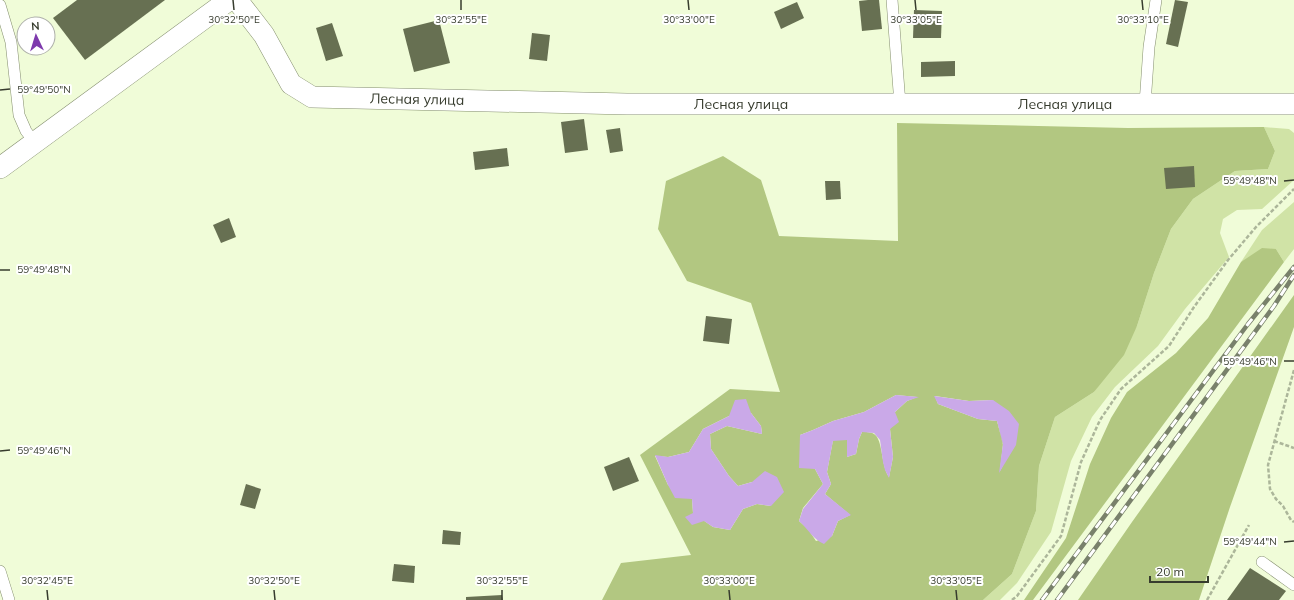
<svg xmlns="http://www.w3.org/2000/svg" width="1294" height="600" font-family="Mulish,sans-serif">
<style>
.green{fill:#d0e3a6}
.forest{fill:#b2c781;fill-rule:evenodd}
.water{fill:#caa9e8}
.building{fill:#677052}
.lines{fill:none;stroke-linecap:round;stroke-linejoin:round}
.service-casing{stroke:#858f6f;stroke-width:12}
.minor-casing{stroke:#858f6f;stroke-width:22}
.path{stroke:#acb69a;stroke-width:2.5;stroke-dasharray:4 2;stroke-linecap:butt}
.service{stroke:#fff;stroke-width:11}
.minor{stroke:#fff;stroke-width:21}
.rail-casing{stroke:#79816b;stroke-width:4.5}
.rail{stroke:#fff;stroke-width:3;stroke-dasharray:9;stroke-linecap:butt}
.ticks{fill:none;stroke:#373c2e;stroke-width:1.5}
.labels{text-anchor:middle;stroke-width:4;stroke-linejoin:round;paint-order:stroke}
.street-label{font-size:14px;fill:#373c2e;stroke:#fff}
.ticks-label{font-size:10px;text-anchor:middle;fill:#373c2e;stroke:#fff;stroke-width:4;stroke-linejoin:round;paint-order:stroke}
</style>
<rect width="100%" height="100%" fill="#f0fcd8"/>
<g class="green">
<polygon points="1264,127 1289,129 1294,133 1294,180 1262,209 1237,210 1223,219 1220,233 1229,257 1185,309 1158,346 1115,387 1092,417 1071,461 1051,532 1017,583 1000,600 983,600 1012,574 1036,511 1039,466 1055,417 1094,392 1137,326 1154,273 1171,229 1193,199 1235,171 1268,169 1275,151"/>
<polygon points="1294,202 1294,249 1284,262 1276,249 1241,262 1262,230"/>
</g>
<g class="forest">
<path d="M897 123 1128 128 1264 127 1275 151 1268 169 1235 171 1193 199 1171 229 1154 273 1137 326 1124 355 1094 392 1055 417 1039 466 1036 511 1012 574 983 600H602L621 563 691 555 640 455 730 389 780 392 751 303 687 281 658 229 666 181 723 156 761 180 779 236 898 241ZM896 395 917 397 907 401 895 412 890 429 893 457 889 477C881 466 883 439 874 434 871 432 865 432 862 432L859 439 856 454 847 457V440H833L827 472 831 484 825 494 850 515 838 521 832 536 816 541 808 529 799 521 803 508 823 484 815 469 800 435 813 430 833 421 864 412ZM935 396 969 401 993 400 1006 459 1000 471 1003 444 997 421 978 419 938 404ZM751 413 761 426 762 434 727 426 710 434 711 449 729 476 738 486 752 482 771 506 757 504 743 509 730 530 713 527 693 513 692 499 668 485 655 456 668 457 689 452 703 429 729 416Z"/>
<polygon points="1262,248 1276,249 1284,262 1033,600 1024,600 1066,538 1090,464 1111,418 1127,392 1176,353 1208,318 1241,262"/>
<polygon points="1294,295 1294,327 1230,507 1199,600 1078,600 1132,522"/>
</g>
<g class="water">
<path d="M896 395 919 397 907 401 895 412 899 422 890 429 893 457 889 478 885 470 883 462 880 440 874 433 862 432 859 439 856 454 847 457V440L833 441 827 472 831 484 825 494 851 515 838 521 832 536 824 544C813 539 808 529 799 521L803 509 823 484 815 469 799 468 800 435 813 430 833 421 864 412Z"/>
<polygon points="934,396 969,401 993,400 1009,411 1019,424 1016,445 999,473 1003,444 997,421 978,419 938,404"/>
<polygon points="746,399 751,413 761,426 762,434 727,426 710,434 711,449 729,476 738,486 752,482 765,471 777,477 784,492 771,506 757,504 743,509 730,530 713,527 704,521 692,525 685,517 693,513 692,499 675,498 668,485 655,455 668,457 689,452 703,429 729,416 735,400"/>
</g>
<g class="building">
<polygon points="77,0 165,0 85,60 53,18"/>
<polygon points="868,0 879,0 882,29 862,31 859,1"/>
<polygon points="1175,0 1188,2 1178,47 1166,44"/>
<polygon points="797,2 804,18 781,29 774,12"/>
<polygon points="914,10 942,11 941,38 913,38"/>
<polygon points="439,20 450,63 414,72 403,29"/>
<polygon points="332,23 343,56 326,61 316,28"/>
<polygon points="532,33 550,35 547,61 529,59"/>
<polygon points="955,61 955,76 921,77 921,62"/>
<polygon points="584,119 588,150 565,153 561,122"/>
<polygon points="620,128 623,151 610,153 606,130"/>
<polygon points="507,148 509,166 475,170 473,152"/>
<polygon points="1194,166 1195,187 1166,189 1164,168"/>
<polygon points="825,181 840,181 841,199 826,200"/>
<polygon points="229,218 236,237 221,243 213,225"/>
<polygon points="706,316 732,319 729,344 703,341"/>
<polygon points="629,457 639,481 613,491 604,467"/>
<polygon points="246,484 261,489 255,509 240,505"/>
<polygon points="443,530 461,532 460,545 442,544"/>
<polygon points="394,564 415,566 414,583 392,581"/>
<polygon points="1250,568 1286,591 1279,600 1227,600"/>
<polygon points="502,595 503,600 466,600 466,597"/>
</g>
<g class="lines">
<g class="service-casing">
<g id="service">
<polyline points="892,0 900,104"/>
<polyline points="0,5 11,42 19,115 26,131 35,143"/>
<polyline points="1145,104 1149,47 1156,0"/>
<polyline points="1262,562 1294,585"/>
<polyline points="0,571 9,600"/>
</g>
</g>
<g class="minor-casing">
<g id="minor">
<polyline points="237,0 264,35 291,84 312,97 627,104 1294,104"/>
<polyline points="0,168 229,0"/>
</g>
</g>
<g class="path">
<polyline points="1294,370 1268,465 1270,489 1276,499 1283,506 1291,520 1294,522"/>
<polyline points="1274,441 1294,448"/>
<polyline points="1012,600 1017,596 1061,536 1081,462 1100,420 1121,389 1169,346 1194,307 1228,260 1256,227 1294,189"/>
<polyline points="1207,600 1249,525"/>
</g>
<use href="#service" class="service"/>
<use href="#minor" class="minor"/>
<g class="rail-casing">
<g id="rail">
<polyline points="1042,600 1248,324 1294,267"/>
<polyline points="1057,600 1274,306 1294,275"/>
</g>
</g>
<use href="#rail" class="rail"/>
</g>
<path class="ticks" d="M233 0 234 10M461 0V10M688 0 689 10M915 0 916 10M1142 0 1143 10M0 90 10 89M1284 181 1294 180M0 270H10M1284 361H1294M0 451 10 450M1284 542 1294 541M47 590 48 600M274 590 275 600M502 590V600M729 590 730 600M956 590 957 600"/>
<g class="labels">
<g class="street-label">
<text transform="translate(417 99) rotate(1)" y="5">Лесная улица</text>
<text x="741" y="109">Лесная улица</text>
<text x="1065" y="109">Лесная улица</text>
</g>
</g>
<g class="ticks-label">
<text x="234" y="23">30°32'50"E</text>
<text x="461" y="23">30°32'55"E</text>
<text x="689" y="23">30°33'00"E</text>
<text x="916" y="23">30°33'05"E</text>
<text x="1143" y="23">30°33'10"E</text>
<text x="44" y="93">59°49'50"N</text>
<text x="1250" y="184">59°49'48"N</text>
<text x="44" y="273">59°49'48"N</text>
<text x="1250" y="365">59°49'46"N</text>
<text x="44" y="454">59°49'46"N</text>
<text x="1250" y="545">59°49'44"N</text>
<text x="47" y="584">30°32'45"E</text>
<text x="274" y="584">30°32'50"E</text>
<text x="502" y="584">30°32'55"E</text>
<text x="729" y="584">30°33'00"E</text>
<text x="956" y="584">30°33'05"E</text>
</g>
<g transform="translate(36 36) rotate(356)"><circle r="19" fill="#ffffff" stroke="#afb1ab"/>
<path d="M0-3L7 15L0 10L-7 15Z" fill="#7e3aad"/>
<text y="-6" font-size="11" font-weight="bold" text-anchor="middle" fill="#373c2e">N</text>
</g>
<path d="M1150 576v6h58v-6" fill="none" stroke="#373c2e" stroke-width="2"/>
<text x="1156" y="576" font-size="12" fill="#373c2e" stroke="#ffffff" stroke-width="3" paint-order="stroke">20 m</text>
</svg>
